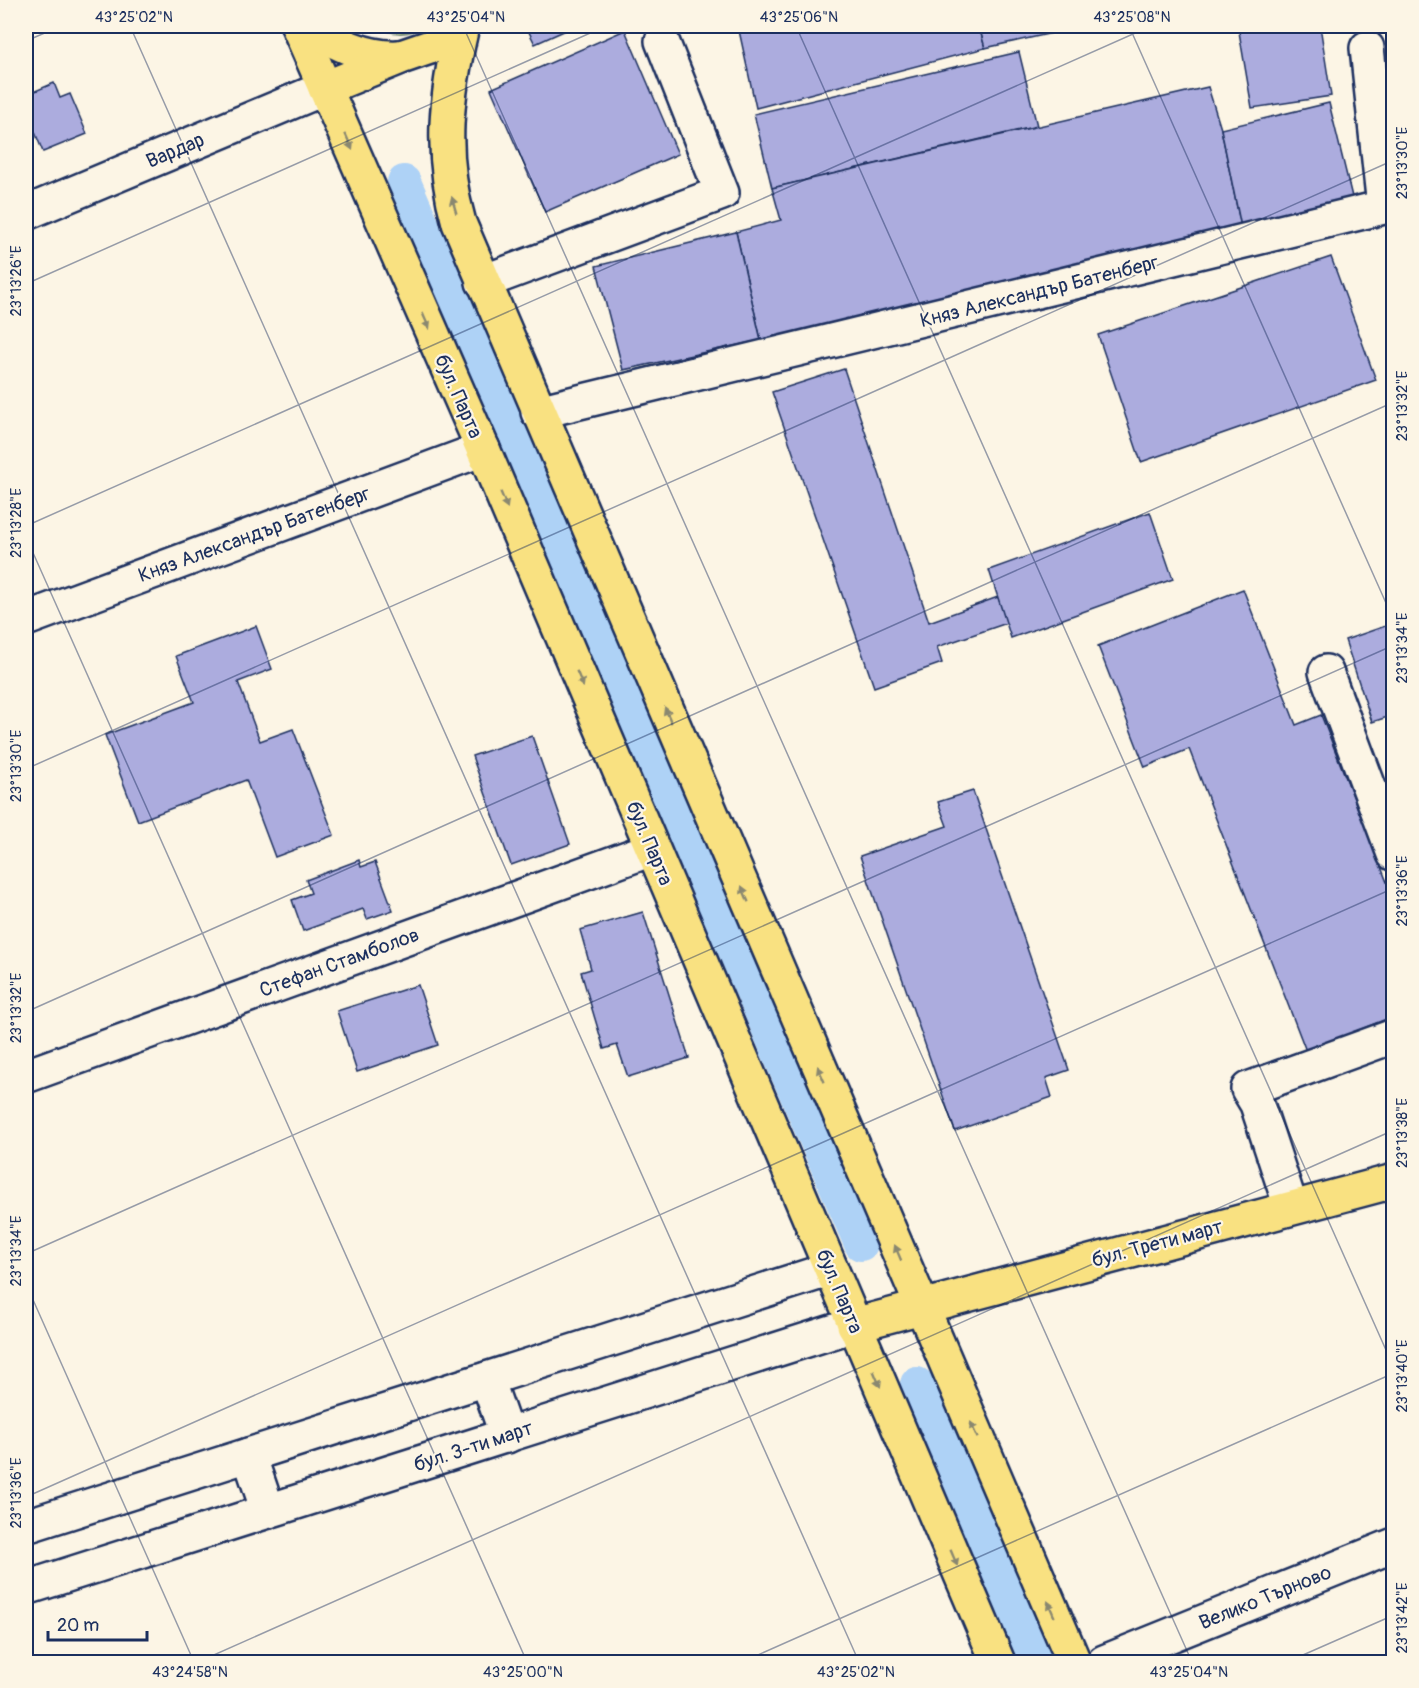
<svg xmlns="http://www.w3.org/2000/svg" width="1419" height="1688" font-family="Pangolin,sans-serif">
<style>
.green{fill:#c0d489;stroke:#6e8274;stroke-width:1.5}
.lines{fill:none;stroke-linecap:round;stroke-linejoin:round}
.canal{stroke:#aed2f6;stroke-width:34}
.building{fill:#acacde;stroke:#1b2f5e;stroke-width:1.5}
.minor-casing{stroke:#1b2f5e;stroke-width:38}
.major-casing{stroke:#1b2f5e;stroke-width:38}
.minor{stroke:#fcf5e5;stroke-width:33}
.major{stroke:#f9e181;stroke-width:33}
.oneway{fill:#8a8870}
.ticks{fill:none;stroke:#1b2f5e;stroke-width:1.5;stroke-opacity:0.45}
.labels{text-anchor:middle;stroke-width:4.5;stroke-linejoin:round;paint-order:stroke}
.street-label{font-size:20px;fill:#1b2f5e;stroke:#fcf5e5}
.neatline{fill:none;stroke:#1b2f5e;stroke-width:2}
.ticks-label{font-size:15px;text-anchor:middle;fill:#1b2f5e}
</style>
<rect width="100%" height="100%" fill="#fcf5e5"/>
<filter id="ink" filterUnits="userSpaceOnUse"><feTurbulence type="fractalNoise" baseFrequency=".0167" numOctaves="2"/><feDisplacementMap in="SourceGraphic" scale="12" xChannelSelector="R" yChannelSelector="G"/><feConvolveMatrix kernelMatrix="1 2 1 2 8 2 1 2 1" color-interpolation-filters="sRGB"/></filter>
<g filter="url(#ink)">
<path class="green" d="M373 26H424C406 37 391 34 373 26Z"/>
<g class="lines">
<g class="canal">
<polyline points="404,182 861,1244"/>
<polyline points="917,1384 1036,1662"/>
</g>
</g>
<g class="building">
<polygon points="526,26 575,26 535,44"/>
<polygon points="738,26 979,26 985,48 756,108"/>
<polygon points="979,26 1084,26 985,48"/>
<polygon points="1238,26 1320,26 1331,96 1252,108"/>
<polygon points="625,30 678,154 545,212 491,89"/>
<polygon points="1019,52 1037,126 772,188 754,114"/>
<polygon points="54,83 60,98 70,94 87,134 43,152 26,110 26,95"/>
<polygon points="1208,87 1221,129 1241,227 761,340 736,232 781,220 772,188"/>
<polygon points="1329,103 1353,201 1241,227 1221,129"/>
<polygon points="736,232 761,340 623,370 596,266"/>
<polygon points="1331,257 1376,380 1141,462 1098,335"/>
<polygon points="844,369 929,622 998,597 1007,623 937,647 942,663 874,687 772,392"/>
<polygon points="1150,512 1173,579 1011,638 989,570"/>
<polygon points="1243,589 1296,725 1321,715 1394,900 1394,1016 1306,1051 1189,749 1145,767 1098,646"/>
<polygon points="1394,623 1394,715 1372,722 1345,640"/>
<polygon points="256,626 272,669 238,682 260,741 293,729 334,835 275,857 246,780 138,821 105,735 194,702 176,656"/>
<polygon points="532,736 570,844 511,865 472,756"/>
<polygon points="973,791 1069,1070 1046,1078 1052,1097 955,1131 860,856 947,826 938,802"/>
<polygon points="359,860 361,867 375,862 393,910 367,919 363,909 303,931 292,900 311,893 306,880"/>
<polygon points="643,912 689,1058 628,1077 617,1045 604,1049 581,972 591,969 580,930"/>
<polygon points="418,985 438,1045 357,1072 337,1011"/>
</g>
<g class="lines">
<g class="minor-casing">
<g id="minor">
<polyline points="26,213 325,88"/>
<polyline points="483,282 722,193 662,41"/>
<polyline points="538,412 1384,207 1367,48"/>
<polyline points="26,619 483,449"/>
<polyline points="1326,672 1394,854"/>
<polyline points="26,1076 652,849"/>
<polyline points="1291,1207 1257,1104 1248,1089 1394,1036"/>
<polyline points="487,1379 507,1436"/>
<polyline points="249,1455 268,1511"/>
<polyline points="26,1526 831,1269"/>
<polyline points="26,1588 854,1325"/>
<polyline points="1104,1662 1394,1545"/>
</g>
</g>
<g class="major-casing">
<g id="major">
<polyline points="298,26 483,449 998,1662"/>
<path d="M306 26C335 42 365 59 399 57"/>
<path d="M462 26C446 96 439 153 459 223L1074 1662"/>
<polyline points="325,88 401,57 459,37"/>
<polyline points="854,1325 1394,1181"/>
</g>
</g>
<use href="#minor" class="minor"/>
<use href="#major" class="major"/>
</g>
<defs><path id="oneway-solid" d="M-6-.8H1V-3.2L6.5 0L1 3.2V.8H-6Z" transform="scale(1.5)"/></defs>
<g class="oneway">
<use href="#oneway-solid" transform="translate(349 142) rotate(66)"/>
<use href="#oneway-solid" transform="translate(454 205) rotate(-106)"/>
<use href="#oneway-solid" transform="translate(426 321) rotate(66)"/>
<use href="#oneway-solid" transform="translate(504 500) rotate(67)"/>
<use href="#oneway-solid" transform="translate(580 679) rotate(67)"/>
<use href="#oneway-solid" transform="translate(668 715) rotate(-113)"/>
<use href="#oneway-solid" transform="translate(745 894) rotate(-113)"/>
<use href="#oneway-solid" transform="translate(821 1074) rotate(-113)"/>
<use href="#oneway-solid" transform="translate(898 1253) rotate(-113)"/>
<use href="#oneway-solid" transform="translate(877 1379) rotate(67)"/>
<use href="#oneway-solid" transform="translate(974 1430) rotate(-113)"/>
<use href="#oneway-solid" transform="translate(954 1558) rotate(67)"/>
<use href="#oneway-solid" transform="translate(1051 1609) rotate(-113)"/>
</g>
</g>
<path class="ticks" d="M130 26 859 1662M463 26 1192 1662M796 26 1394 1368M1129 26 1394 621M26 41 61 26M26 284 606 26M26 526 1151 26M26 537 527 1662M26 769 1394 160M26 1012 1394 402M26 1254 1394 645M26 1284 194 1662M26 1497 1394 888M198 1662 1394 1130M742 1662 1394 1373M1287 1662 1394 1615"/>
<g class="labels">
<g class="street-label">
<text transform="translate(175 150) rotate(-23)" y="7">Вардар</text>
<text transform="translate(1039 291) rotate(-14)" y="7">Княз Александър Батенберг</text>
<text transform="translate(459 396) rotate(66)" y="7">бул. Парта</text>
<text transform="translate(254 534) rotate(-20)" y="7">Княз Александър Батенберг</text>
<text transform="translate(650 843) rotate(67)" y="7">бул. Парта</text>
<text transform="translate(339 962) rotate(-20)" y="7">Стефан Стамболов</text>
<text transform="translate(1157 1243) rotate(-15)" y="7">бул. Трети март</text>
<text transform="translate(840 1291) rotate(67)" y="7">бул. Парта</text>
<text transform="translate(473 1446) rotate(-18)" y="7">бул. 3-ти март</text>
<text transform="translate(1265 1597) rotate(-22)" y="7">Велико Търново</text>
</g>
</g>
<rect width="1419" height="1688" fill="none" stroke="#fcf5e5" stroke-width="66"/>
<path d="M48 1631v9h99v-9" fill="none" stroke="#1b2f5e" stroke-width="3"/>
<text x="57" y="1631" font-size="18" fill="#1b2f5e" stroke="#fcf5e5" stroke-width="4.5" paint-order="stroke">20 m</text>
<rect x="33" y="33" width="1353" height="1622" class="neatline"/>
<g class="ticks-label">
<text x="134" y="22">43°25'02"N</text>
<text x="466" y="22">43°25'04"N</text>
<text x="799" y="22">43°25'06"N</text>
<text x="1132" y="22">43°25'08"N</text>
<text transform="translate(1402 163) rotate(-90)" y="5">23°13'30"E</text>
<text transform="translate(16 281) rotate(-90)" y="5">23°13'26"E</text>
<text transform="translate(1402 406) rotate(-90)" y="5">23°13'32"E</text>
<text transform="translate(16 523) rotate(-90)" y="5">23°13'28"E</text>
<text transform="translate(1402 648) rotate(-90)" y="5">23°13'34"E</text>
<text transform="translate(16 766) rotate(-90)" y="5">23°13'30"E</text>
<text transform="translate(1402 891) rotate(-90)" y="5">23°13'36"E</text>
<text transform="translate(16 1008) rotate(-90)" y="5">23°13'32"E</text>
<text transform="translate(1402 1133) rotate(-90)" y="5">23°13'38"E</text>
<text transform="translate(16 1251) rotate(-90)" y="5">23°13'34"E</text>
<text transform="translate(1402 1376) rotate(-90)" y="5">23°13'40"E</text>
<text transform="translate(16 1493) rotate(-90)" y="5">23°13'36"E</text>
<text transform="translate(1402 1618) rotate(-90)" y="5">23°13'42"E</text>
<text x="190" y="1677">43°24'58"N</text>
<text x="523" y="1677">43°25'00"N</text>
<text x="856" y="1677">43°25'02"N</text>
<text x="1189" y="1677">43°25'04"N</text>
</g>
</svg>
